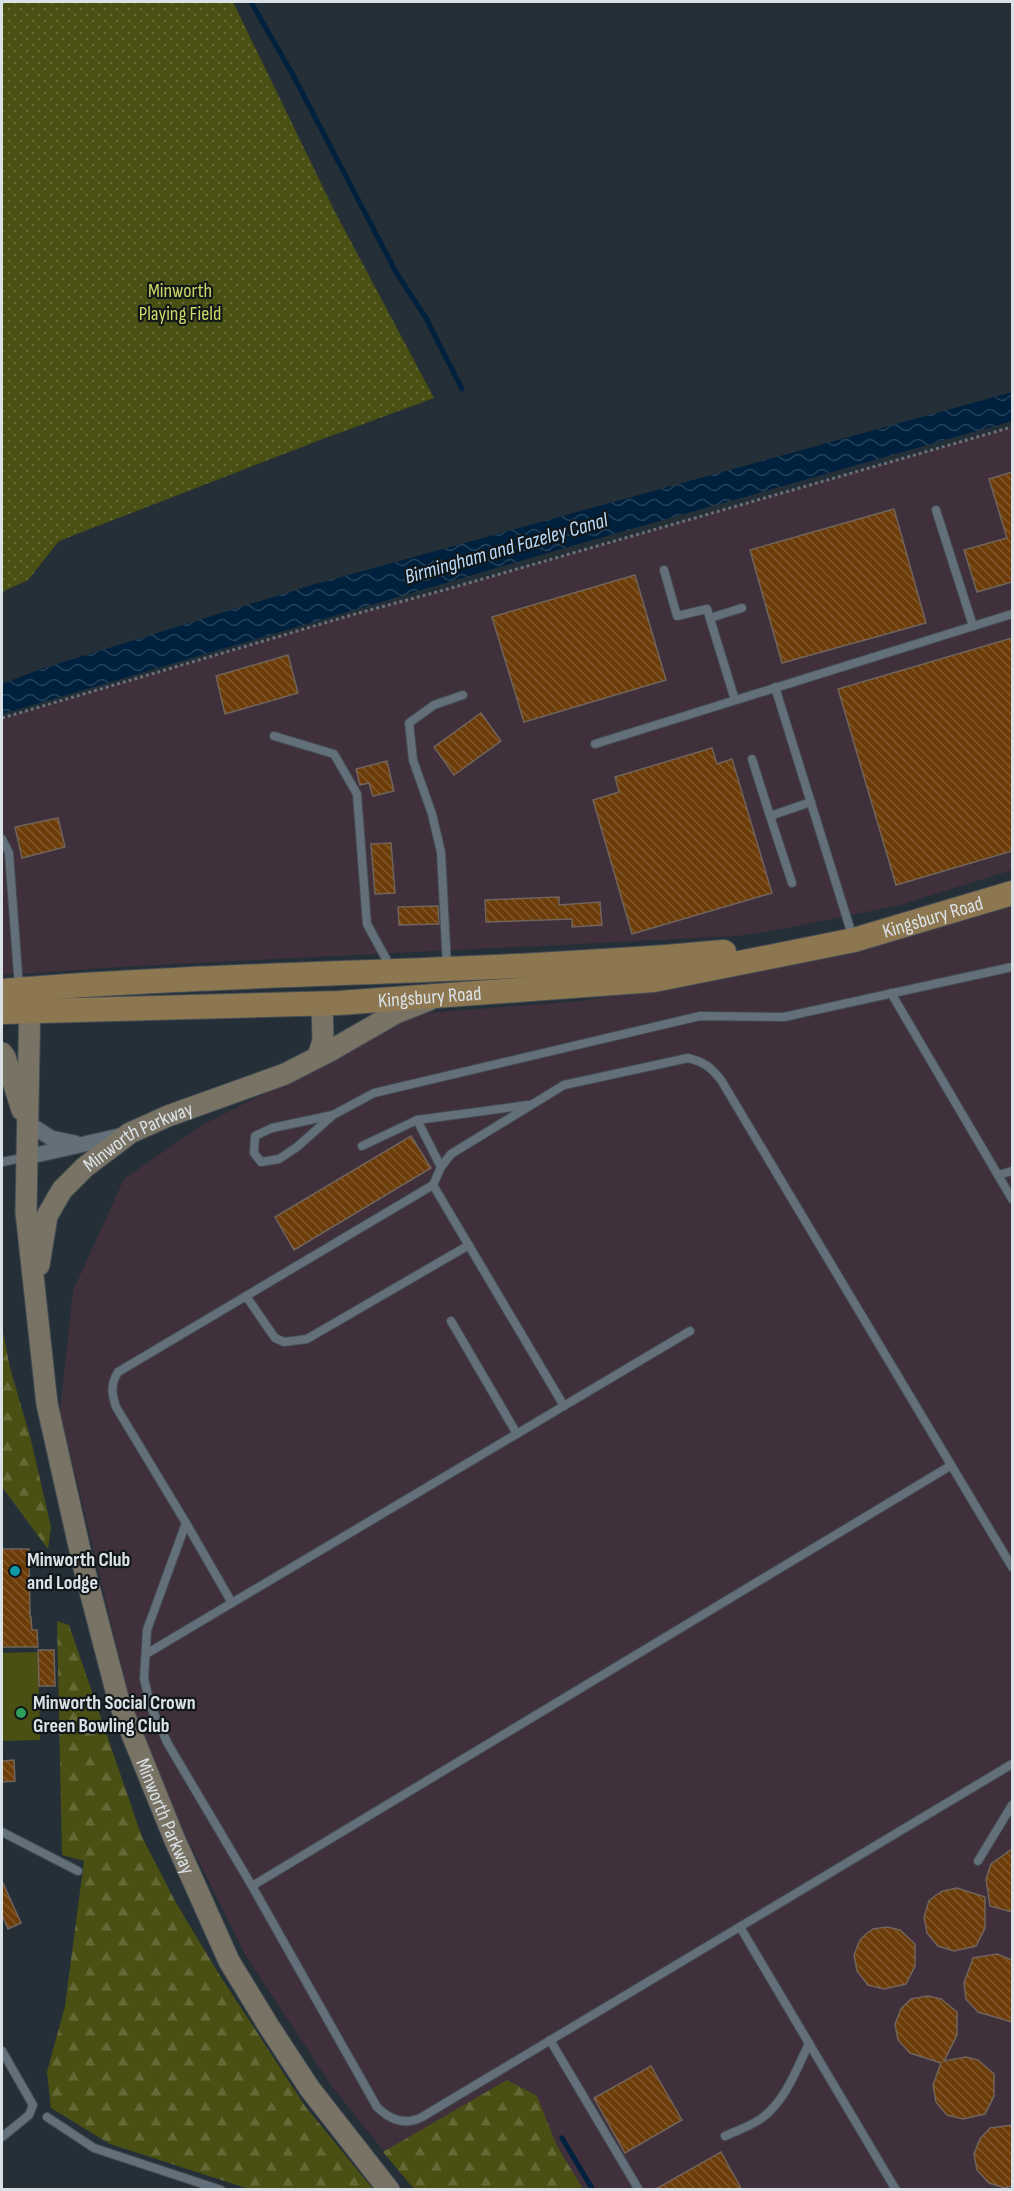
<svg xmlns="http://www.w3.org/2000/svg" width="1014" height="2191" font-family="'Sofia Sans Condensed',sans-serif">
<style>
.industrial{fill:#3f303b}
.forest{fill:url(#forest-firs)}
.park{fill:url(#park-dots)}
.pitch{fill:#4a5013}
.water{fill:url(#water-waves)}
.lines{fill:none;stroke-linecap:round;stroke-linejoin:round}
.stream{stroke:#00213d;stroke-width:5}
.building{fill:url(#building-back-hatch);stroke:#70645b;stroke-width:1.5}
.lane-casing{stroke:#434c53;stroke-width:10}
.street-casing{stroke:#434c53;stroke-width:17}
.secondary-casing{stroke:#434c53;stroke-width:23}
.primary-casing{stroke:#434c53;stroke-width:26}
.path{stroke:#697178;stroke-width:3;stroke-dasharray:3 3;stroke-linecap:butt}
.lane{stroke:#647079;stroke-width:8}
.street{stroke:#647079;stroke-width:15}
.secondary{stroke:#797365;stroke-width:21}
.primary{stroke:#8d7751;stroke-width:24}
.culture-dot{fill:#0f9aa8;stroke:#12171a;stroke-width:2}
.leisure-dot{fill:#2e9e5b;stroke:#12171a;stroke-width:2}
.labels{text-anchor:middle;stroke-width:4.5;stroke-linejoin:round;paint-order:stroke}
.park-label{font-size:20px;fill:#cdd964;stroke:#12171a}
.street-label{font-size:20px;fill:#dbe2e7;stroke:#12171a}
.poi-label{font-size:20px;font-weight:bold;fill:#dbe2e7;stroke:#12171a;text-anchor:start}
.water-label{font-size:21px;font-style:italic;fill:#b9dbfb;stroke:#12171a}
</style>
<defs>
<pattern id="forest-firs" width="22" height="20" patternUnits="userSpaceOnUse" patternTransform="scale(1.5)"><rect width="22" height="20" fill="#4a5013"/><path d="M5 1l3.5 6h-7zM16 11l3.5 6h-7z" fill="#646935"/></pattern>
<pattern id="park-dots" width="8" height="8" patternUnits="userSpaceOnUse" patternTransform="scale(1.5)"><rect width="8" height="8" fill="#4a5013"/><path d="M2 2h.1M6 6h.1" fill="none" stroke="#646935" stroke-width="1.8" stroke-linecap="round"/></pattern>
<pattern id="water-waves" width="16" height="10" patternUnits="userSpaceOnUse" patternTransform="scale(1.5)"><rect width="16" height="10" fill="#00213d"/><path d="M0 5q4-4 8 0t8 0" fill="none" stroke="#254159"/></pattern>
<pattern id="building-back-hatch" width="6" height="6" patternUnits="userSpaceOnUse" patternTransform="scale(1.5)"><rect width="6" height="6" fill="#6c3c09"/><path d="M-1 5l2 2M0 0l6 6M5-1l2 2" fill="none" stroke="#80582d"/></pattern>
</defs>
<rect width="100%" height="100%" fill="#252f37"/>
<g class="industrial">
<polygon points="1012,427 1012,870 900,905 793,927 737,936 136,966 2,975 2,718 355,614 444,590"/>
<polygon points="1012,906 1012,2189 414,2189 333,2088 247,1958 185,1834 130,1701 60,1411 73,1291 124,1179 202,1125 299,1076 401,1015 582,1001 854,952"/>
</g>
<g class="forest">
<polygon points="2,1327 10,1368 31,1440 51,1527 48,1549 2,1487"/>
<polygon points="57,1621 69,1625 142,1837 175,1901 217,1971 305,2106 373,2189 249,2189 110,2144 51,2108 47,2072 65,2006 84,1861 62,1855"/>
<polygon points="507,2080 537,2096 557,2146 583,2189 414,2189 383,2152"/>
</g>
<polygon class="park" points="2,2 233,2 333,208 434,398 320,440 59,541 28,580 2,592"/>
<polygon class="pitch" points="38,1652 40,1740 2,1741 2,1653"/>
<polygon class="water" points="1012,392 1012,421 561,549 2,714 2,684 41,669 312,585"/>
<g class="lines">
<g class="stream">
<polyline points="251,2 293,75 397,274 426,318 462,389"/>
<polyline points="562,2138 593,2190"/>
</g>
</g>
<g class="building">
<polygon points="1012,472 1012,582 977,592 964,550 1007,538 989,479"/>
<polygon points="894,509 926,623 782,663 750,550"/>
<polygon points="635,575 666,680 524,722 492,617"/>
<polygon points="1012,638 1012,851 896,885 838,689"/>
<polygon points="288,655 298,693 225,714 216,676"/>
<polygon points="481,713 501,741 454,775 434,747"/>
<polygon points="712,748 717,764 732,759 772,893 632,934 593,800 619,792 615,777"/>
<polygon points="387,761 394,791 373,796 369,783 360,785 356,769"/>
<polygon points="58,818 65,847 22,858 15,827"/>
<polygon points="391,843 395,893 375,894 371,844"/>
<polygon points="559,897 559,905 600,902 602,925 572,927 572,919 486,922 485,900"/>
<polygon points="438,906 439,924 399,925 398,907"/>
<polygon points="411,1136 431,1168 294,1250 275,1217"/>
<polygon points="2,1549 29,1549 30,1617 31,1617 32,1630 37,1630 38,1647 2,1647"/>
<polygon points="38,1650 54,1650 55,1686 39,1686"/>
<polygon points="14,1760 15,1781 2,1782 2,1761"/>
<polygon points="1012,1849 1012,1912 990,1906 986,1879 991,1864"/>
<polygon points="2,1881 21,1923 8,1929 2,1915"/>
<polygon points="957,1888 985,1897 985,1928 976,1946 954,1951 938,1946 927,1933 924,1917 929,1901 936,1895 943,1891"/>
<polygon points="887,1927 900,1930 915,1944 915,1966 906,1984 884,1989 868,1985 857,1971 854,1955 860,1940 866,1934 873,1929"/>
<polygon points="997,1954 1012,1960 1012,2022 978,2012 966,1999 964,1983 973,1958"/>
<polygon points="928,1996 941,1999 957,2012 957,2035 944,2061 966,2057 978,2060 994,2074 994,2096 985,2114 963,2119 947,2115 936,2102 933,2085 941,2063 910,2053 898,2040 895,2024 901,2009 911,1999"/>
<polygon points="651,2066 682,2120 625,2153 594,2098"/>
<polygon points="1012,2125 1012,2186 1005,2188 989,2183 977,2170 974,2154 980,2139 990,2128"/>
<polygon points="721,2152 742,2190 654,2190"/>
</g>
<g class="lines">
<g class="lane-casing">
<g id="lane">
<polyline points="936,510 973,626"/>
<polyline points="664,570 677,616 707,609 735,700"/>
<polyline points="710,618 742,608"/>
<polyline points="775,687 853,938"/>
<polyline points="274,736 334,754 357,794 367,924 391,968"/>
<polyline points="595,744 1012,614"/>
<polyline points="752,759 770,816 811,802"/>
<polyline points="770,816 792,883"/>
<polyline points="2,839 9,853 19,988"/>
<polyline points="447,966 441,852 432,814 413,760 409,723 434,705 463,695"/>
<polyline points="891,993 1012,1199"/>
<polyline points="333,1115 272,1128 255,1136 254,1153 261,1162 279,1159 297,1147 333,1115 374,1093 700,1016 784,1017 1012,967"/>
<polyline points="417,1120 528,1105"/>
<polyline points="362,1146 417,1120 441,1167"/>
<polyline points="2,1162 27,1157"/>
<polyline points="998,1175 1012,1171"/>
<polyline points="433,1185 564,1406"/>
<polyline points="246,1296 275,1338 284,1342 307,1339 469,1245"/>
<polyline points="451,1321 517,1434"/>
<polyline points="186,1523 232,1603"/>
<path d="M1012 1567 721 1080C711 1067 704 1062 688 1058L564 1085 451 1154 441 1167 433 1185 118 1372C110 1385 112 1394 116 1407L186 1523 147 1630 144 1679 151 1707 168 1744 252 1886 377 2107C390 2120 405 2126 422 2117L1012 1764"/>
<polyline points="146,1654 690,1331"/>
<polyline points="2,1832 78,1871"/>
<polyline points="978,1861 1012,1805"/>
<polyline points="252,1886 950,1466"/>
<polyline points="740,1927 896,2190"/>
<polyline points="550,2040 639,2190"/>
<polyline points="2,2051 33,2105 29,2115 2,2137"/>
<polyline points="47,2117 94,2148 221,2190"/>
<path d="M725 2136C736 2131 748 2127 759 2120 784 2104 797 2069 809 2043"/>
</g>
</g>
<g class="street-casing">
<g id="street">
<polyline points="26,1122 51,1138 75,1143"/>
<polyline points="27,1157 124,1135"/>
</g>
</g>
<g class="secondary-casing">
<g id="secondary">
<path id="s1" d="M30 995 26 1212 47 1404 84 1568 119 1702 174 1838 229 1961 268 2025 310 2089 389 2190"/>
<polyline points="2,1053 5,1057 22,1110"/>
<polyline points="318,1056 323,1041 322,1003"/>
<path id="s2" d="M39 1265 47 1216 62 1190 85 1167 130 1133 168 1116 285 1074 330 1051 396 1013 429 1000"/>
</g>
</g>
<g class="primary-casing">
<g id="primary">
<path d="M2 991C242 971 484 974 724 952"/>
<path id="s3" d="M2 1012 339 1003 654 980 854 940 1012 893"/>
</g>
</g>
<polyline class="path" points="2,718 355,614 444,590 1012,427"/>
<use href="#lane" class="lane"/>
<use href="#street" class="street"/>
<use href="#secondary" class="secondary"/>
<use href="#primary" class="primary"/>
</g>
<circle class="culture-dot" cx="15" cy="1571" r="6"/>
<circle class="leisure-dot" cx="21" cy="1713" r="6"/>
<g class="labels">
<g class="park-label">
<text x="180" y="297">Minworth<tspan x="180" dy="23">Playing Field</tspan></text>
</g>
<g class="street-label">
<text dy="7" stroke="none"><textPath href="#s3" startOffset="939">Kingsbury Road</textPath></text>
<text dy="7" stroke="none"><textPath href="#s3" startOffset="428">Kingsbury Road</textPath></text>
<text dy="7" stroke="none"><textPath href="#s2" startOffset="174">Minworth Parkway</textPath></text>
<text dy="7" stroke="none"><textPath href="#s1" startOffset="840">Minworth Parkway</textPath></text>
</g>
<g class="poi-label">
<text x="27" y="1566">Minworth Club<tspan x="27" dy="23">and Lodge</tspan></text>
<text x="33" y="1709">Minworth Social Crown<tspan x="33" dy="23">Green Bowling Club</tspan></text>
</g>
<g class="water-label">
<text transform="translate(506 548) rotate(-16)" y="7">Birmingham and Fazeley Canal</text>
</g>
</g>
<rect width="1014" height="2191" fill="none" stroke="#dbe2e7" stroke-width="6"/>
</svg>
